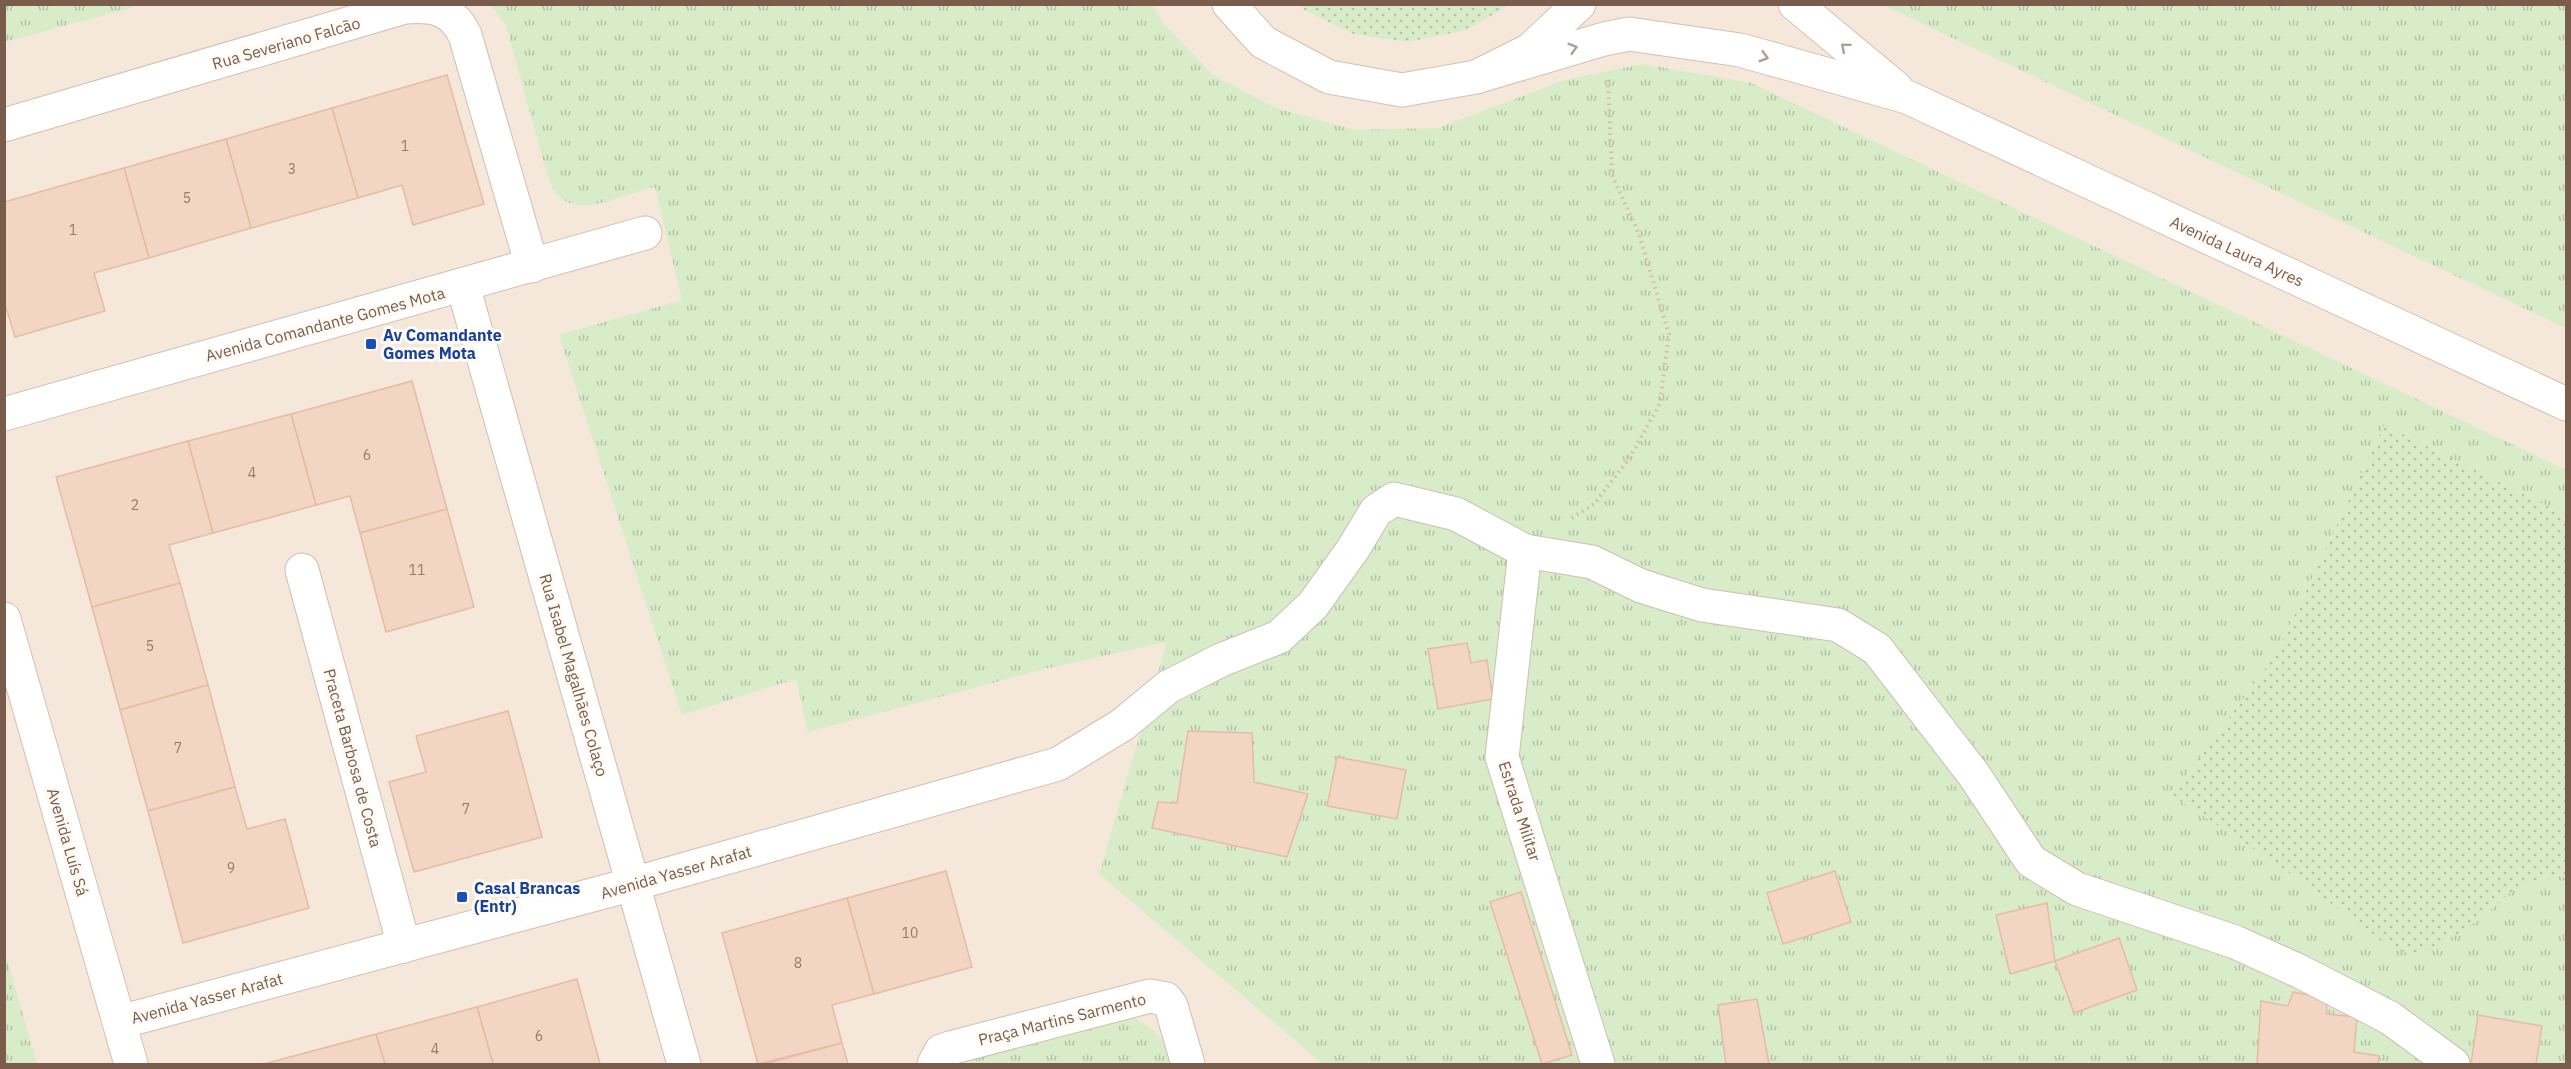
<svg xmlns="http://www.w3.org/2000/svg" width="2571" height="1069" font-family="'IBM Plex Sans',sans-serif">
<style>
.residential{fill:#f5e8da}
.grass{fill:url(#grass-tufts)}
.garden{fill:url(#garden-dots)}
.building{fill:#f3d5c3;stroke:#e6bba3;stroke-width:1.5}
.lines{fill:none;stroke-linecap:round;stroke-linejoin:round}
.street-casing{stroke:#d1beb0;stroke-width:35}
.secondary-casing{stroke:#d6c0b0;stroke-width:35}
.path{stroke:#d9b8a5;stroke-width:4;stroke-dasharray:1.5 4.5;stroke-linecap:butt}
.street{stroke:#fff;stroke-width:33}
.secondary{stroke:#fff;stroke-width:33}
.oneway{stroke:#af9d94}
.transit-dot{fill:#1a4fb4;stroke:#fffaf3;stroke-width:2}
.labels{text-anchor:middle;stroke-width:6;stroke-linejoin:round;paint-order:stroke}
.number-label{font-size:14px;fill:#987a6a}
.street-label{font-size:16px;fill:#7a5c4d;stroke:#fffaf3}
.transit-label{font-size:16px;font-weight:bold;fill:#164399;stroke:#fffaf3;text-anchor:start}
</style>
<defs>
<pattern id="grass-tufts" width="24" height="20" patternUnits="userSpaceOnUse" patternTransform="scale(1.5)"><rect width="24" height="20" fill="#d8ecc9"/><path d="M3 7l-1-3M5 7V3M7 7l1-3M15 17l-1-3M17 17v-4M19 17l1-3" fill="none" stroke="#b4c2a5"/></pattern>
<pattern id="garden-dots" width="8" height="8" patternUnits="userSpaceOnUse" patternTransform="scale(1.5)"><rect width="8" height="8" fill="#d8ecc9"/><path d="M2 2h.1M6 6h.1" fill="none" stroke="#b4c2a5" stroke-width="1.8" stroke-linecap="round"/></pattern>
</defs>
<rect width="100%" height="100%" fill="#fdf6ec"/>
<rect class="residential" x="5" y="5" width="2561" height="1059"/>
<g class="grass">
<polygon points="5,4 141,4 141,5 5,42"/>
<path d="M491 5H1152L1166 26 1213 75 1276 108 1355 130 1438 128 1565 80 1643 64 1751 83 2566 470V515L2384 425 2277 653 2172 795 2288 872 2371 933 2434 947 2484 916 2509 893 2550 874 2566 878V1064H1323L1099 874 1167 642 1044 669 808 732 796 679 682 715 559 335 682 300 655 187C626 192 578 222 555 192 551 186 549 177 546 170L506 26Z"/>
<polygon points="1883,5 2566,5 2566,328"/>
<polygon points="4,953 5,953 37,1064 5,1064"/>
<path d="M1131 1017C1157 1029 1164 1038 1172 1064H969L976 1055Z"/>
</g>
<g class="garden">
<polygon points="1299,5 1510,5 1466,30 1408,42 1354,34 1306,11"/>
<polygon points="2384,425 2566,515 2566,878 2550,874 2509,893 2484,916 2456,935 2434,947 2412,956 2371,933 2288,872 2172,795 2277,653"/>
</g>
<g class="building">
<polygon points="447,75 484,204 413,225 402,185 358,198 332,108"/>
<polygon points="332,108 358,198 251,228 226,139"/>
<polygon points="226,139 251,228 149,258 124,168"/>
<polygon points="124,168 149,258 94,273 105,311 15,337 4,301 4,202"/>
<polygon points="412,381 447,509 360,533 350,496 316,505 291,414"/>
<polygon points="291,414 316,505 213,533 188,441"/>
<polygon points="188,441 213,533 169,545 180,583 92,607 56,477"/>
<polygon points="447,509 474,607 386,632 360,533"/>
<polygon points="180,583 208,685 120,710 92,607"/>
<polygon points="1467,643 1471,663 1487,660 1493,699 1438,709 1428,649"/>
<polygon points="208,685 235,787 148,811 120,710"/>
<polygon points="508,711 542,837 414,872 389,782 426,772 416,736"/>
<polygon points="1188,731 1252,733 1254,782 1308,794 1287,857 1152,828 1158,802 1177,803"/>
<polygon points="1337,757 1406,770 1397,819 1327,806"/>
<polygon points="235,787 247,829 285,819 309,908 183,943 148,811"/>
<polygon points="946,871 972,967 874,994 847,898"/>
<polygon points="1835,871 1851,922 1783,944 1767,893"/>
<polygon points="1521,892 1572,1055 1542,1064 1490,902"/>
<polygon points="847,898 874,994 832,1005 842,1043 758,1064 722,933"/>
<polygon points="2047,903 2055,961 2010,974 1996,915"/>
<polygon points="2119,938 2137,990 2074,1013 2055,961"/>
<polygon points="577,979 600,1064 493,1064 477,1007"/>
<polygon points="2293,992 2326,998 2327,1014 2357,1017 2354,1052 2379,1056 2378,1064 2257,1064 2261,1001 2288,1006"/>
<polygon points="1757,999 1769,1064 1726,1064 1718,1005"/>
<polygon points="477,1007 493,1064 385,1064 376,1034"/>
<polygon points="2478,1015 2542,1026 2536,1064 2471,1064"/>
<polygon points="376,1034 385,1064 264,1064"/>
<polygon points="842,1043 848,1064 764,1064"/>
</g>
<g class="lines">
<g class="street-casing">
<g id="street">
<path d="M4 125 405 7C433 5 452 8 465 35L532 266"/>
<polyline points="463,286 684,1064"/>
<polyline points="4,414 645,233"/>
<polyline points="1525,551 1502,757 1598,1064"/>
<polyline points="302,570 404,946"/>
<polyline points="120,1022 633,884 1058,764 1122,725 1168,687 1221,660 1279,637 1313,605 1353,549 1376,511 1394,499 1456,514 1525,551 1592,562 1641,586 1702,605 1838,625 1877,649 1974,775 2031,861 2077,889 2235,942 2301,972 2390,1018 2453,1064"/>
<polyline points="934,1064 941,1051 950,1048 1150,996 1166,999 1171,1006 1188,1064"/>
</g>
</g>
<g class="secondary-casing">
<g id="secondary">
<polyline points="1229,4 1263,42 1329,77 1402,90 1476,77 1530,50 1579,4"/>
<polyline points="1795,4 1896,88"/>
<polyline points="1476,77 1604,39 1629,34 1740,50 1907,97 2566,404"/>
<polyline points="4,619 131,1064"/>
</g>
</g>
<g class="path">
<polyline points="1572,518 1594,504 1629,459 1660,403 1669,334 1639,234 1612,175 1608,80"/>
<polyline points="4,989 14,986"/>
</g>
<use href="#street" class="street"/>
<use href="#secondary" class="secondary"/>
</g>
<defs><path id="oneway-chevron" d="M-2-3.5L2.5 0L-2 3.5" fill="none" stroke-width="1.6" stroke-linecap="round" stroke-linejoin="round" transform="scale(1.5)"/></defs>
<g class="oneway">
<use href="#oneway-chevron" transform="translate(1845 47) rotate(-140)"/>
<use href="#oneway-chevron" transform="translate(1573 48) rotate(-17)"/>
<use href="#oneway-chevron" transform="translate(1764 57) rotate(16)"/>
</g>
<g class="transit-dot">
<rect x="365" y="338" width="12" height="12" rx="3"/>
<rect x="456" y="891" width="12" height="12" rx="3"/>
</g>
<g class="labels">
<g class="number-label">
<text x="405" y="151">1</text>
<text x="292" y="174">3</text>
<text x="187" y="203">5</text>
<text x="73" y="235">1</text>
<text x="367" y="460">6</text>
<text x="252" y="478">4</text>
<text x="135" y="510">2</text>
<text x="417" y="575">11</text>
<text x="150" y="651">5</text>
<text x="178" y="753">7</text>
<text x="466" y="814">7</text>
<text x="231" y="873">9</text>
<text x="910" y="938">10</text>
<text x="798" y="968">8</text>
<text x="539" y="1041">6</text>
<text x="435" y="1054">4</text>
</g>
<g class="street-label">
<text transform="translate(286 43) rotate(-16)" y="6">Rua Severiano Falcão</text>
<text transform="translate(2237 251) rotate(25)" y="6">Avenida Laura Ayres</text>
<text transform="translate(325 324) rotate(-15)" y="6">Avenida Comandante Gomes Mota</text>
<text transform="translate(574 675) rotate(74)" y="6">Rua Isabel Magalhães Colaço</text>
<text transform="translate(353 758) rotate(75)" y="6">Praceta Barbosa de Costa</text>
<text transform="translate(1520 811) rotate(72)" y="6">Estrada Militar</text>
<text transform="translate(68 842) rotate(74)" y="6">Avenida Luís Sá</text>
<text transform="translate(676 872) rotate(-16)" y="6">Avenida Yasser Arafat</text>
<text transform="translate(207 998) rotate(-15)" y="6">Avenida Yasser Arafat</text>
<text transform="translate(1062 1019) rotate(-14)" y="6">Praça Martins Sarmento</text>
</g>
<g class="transit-label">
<text x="383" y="341">Av Comandante<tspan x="383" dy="18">Gomes Mota</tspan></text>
<text x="474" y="894">Casal Brancas<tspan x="474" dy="18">(Entr)</tspan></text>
</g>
</g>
<rect width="2571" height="1069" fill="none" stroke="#7a5c4d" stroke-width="12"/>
</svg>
